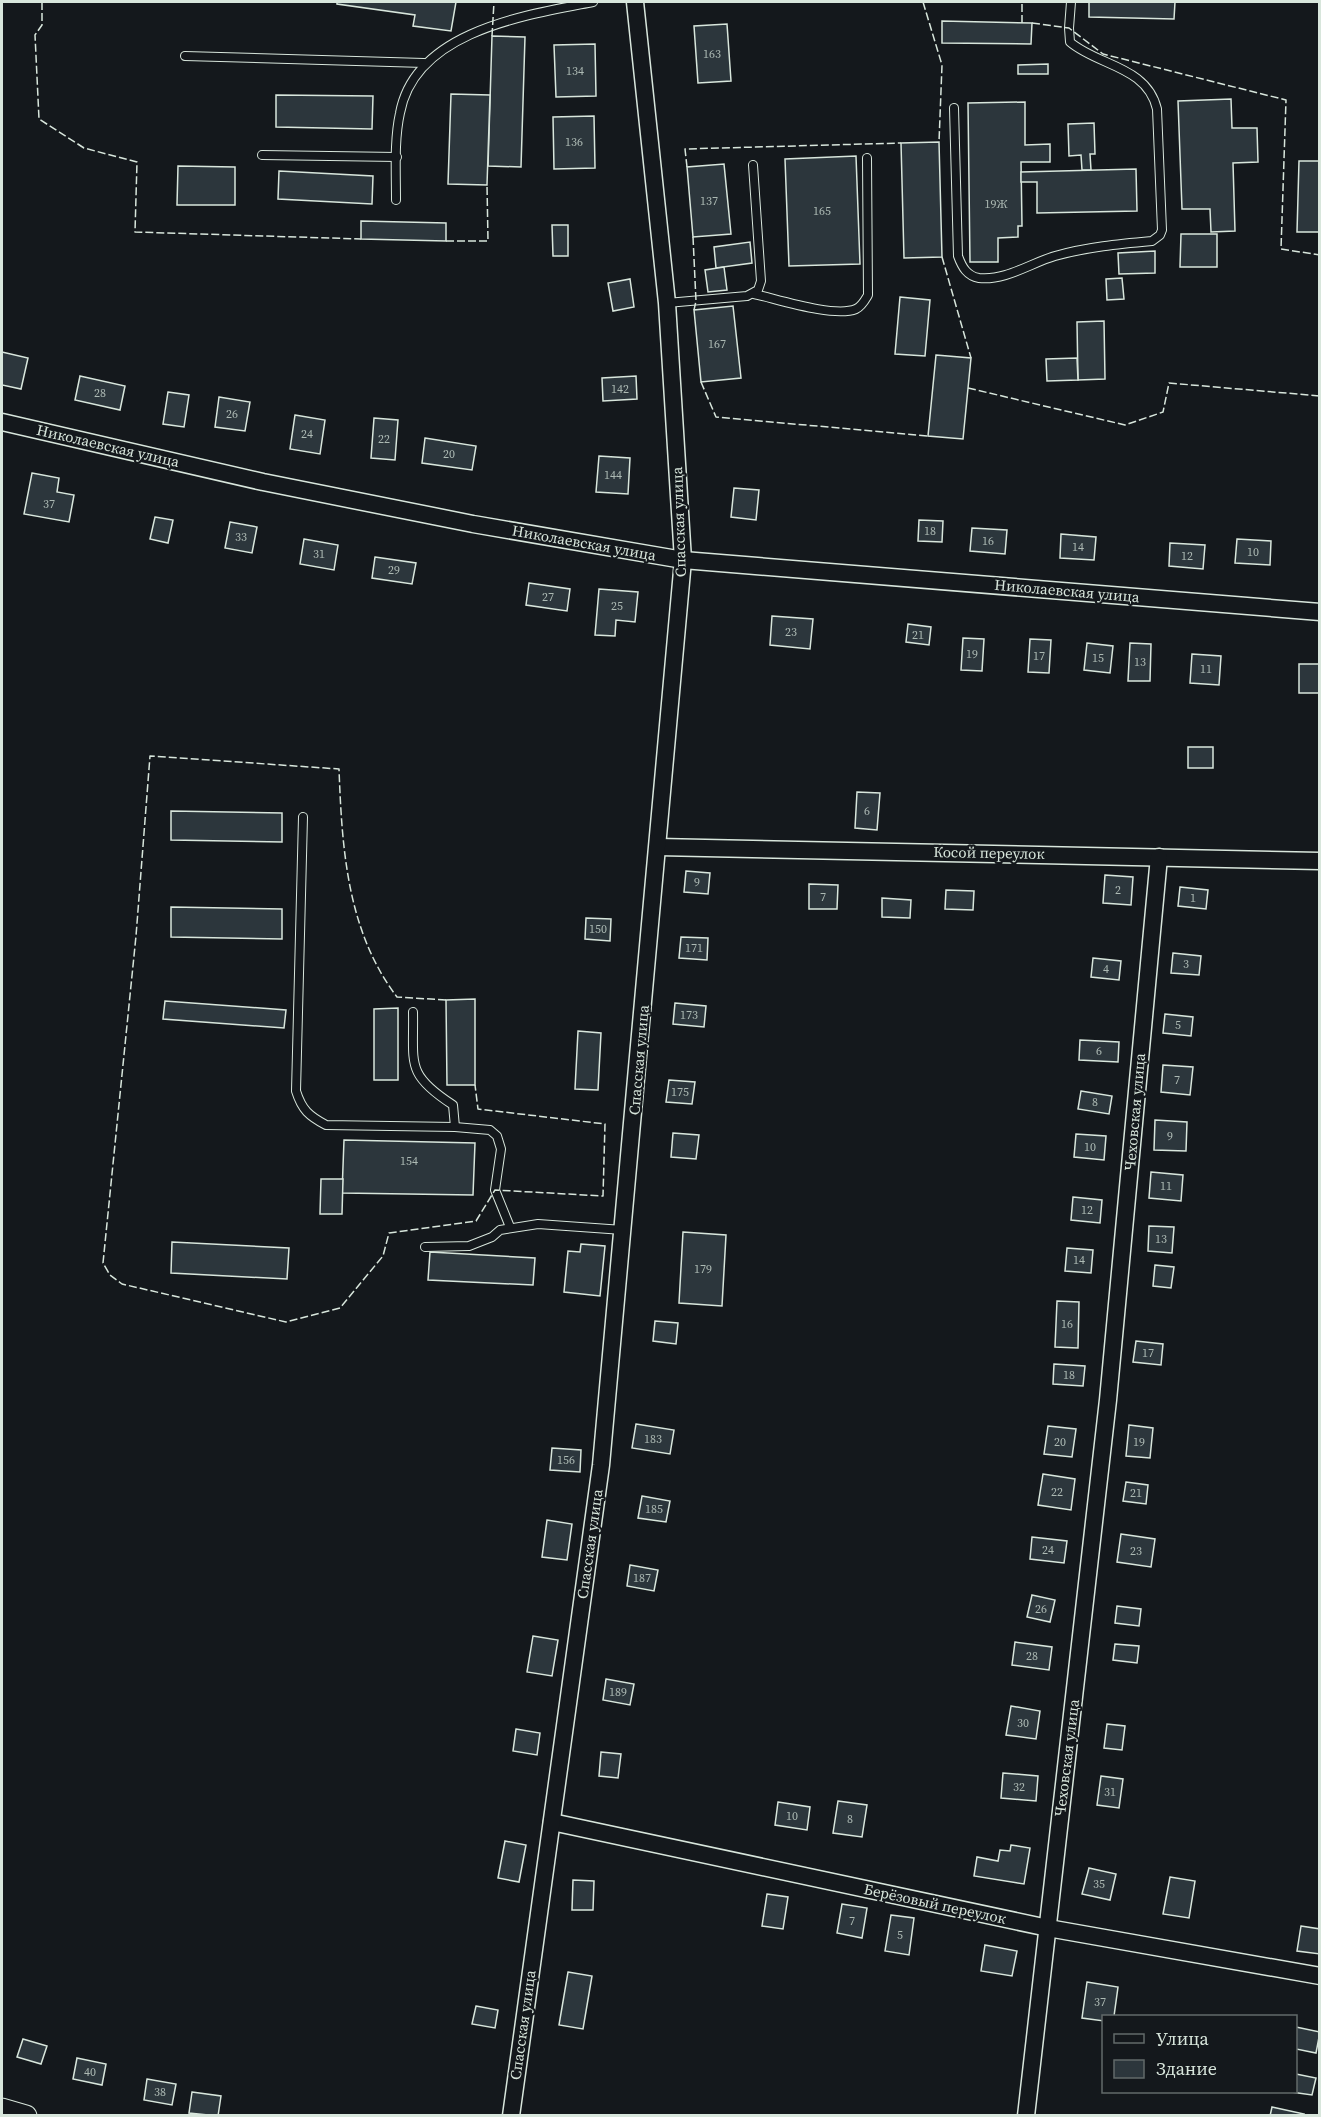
<svg xmlns="http://www.w3.org/2000/svg" width="1321" height="2117" font-family="'Source Serif 4',serif">
<style>
.building{fill:#2c363c;stroke:#d8e6dc;stroke-width:1.5}
.lines{fill:none;stroke-linecap:round;stroke-linejoin:round}
.service-casing{stroke:#d8e6dc;stroke-width:10}
.minor-casing{stroke:#d8e6dc;stroke-width:19}
.tertiary-casing{stroke:#d8e6dc;stroke-width:23}
.service{stroke:#14181c;stroke-width:8}
.minor{stroke:#14181c;stroke-width:16}
.tertiary{stroke:#14181c;stroke-width:21}
.fence{stroke:#d8e6dc;stroke-width:1.5;stroke-dasharray:8 3;stroke-linecap:butt}
.labels{text-anchor:middle;stroke-width:4.5;stroke-linejoin:round;paint-order:stroke}
.number-label{font-size:12px;fill:#adbab4}
.street-label{font-size:15px;fill:#d8e6dc;stroke:#14181c}
</style>
<rect width="100%" height="100%" fill="#14181c"/>
<g class="building">
<polygon points="337,2 456,2 451,31 413,26 415,15 337,4"/>
<polygon points="1089,2 1175,2 1174,19 1089,17"/>
<polygon points="942,21 1032,23 1031,44 942,43"/>
<polygon points="727,24 731,81 698,83 694,26"/>
<polygon points="492,36 525,37 521,167 488,166"/>
<polygon points="595,44 596,96 556,97 554,45"/>
<polygon points="1048,64 1048,74 1018,74 1018,65"/>
<polygon points="451,94 490,95 487,185 448,184"/>
<polygon points="276,95 373,96 372,129 276,127"/>
<polygon points="1231,99 1232,128 1257,128 1258,162 1233,163 1235,231 1211,232 1210,209 1182,209 1178,101"/>
<polygon points="1025,102 1025,145 1050,144 1050,162 1021,162 1022,226 1018,226 1018,237 998,238 998,262 970,262 968,103"/>
<polygon points="594,116 595,168 554,169 553,117"/>
<polygon points="1094,123 1095,154 1090,154 1091,170 1082,170 1081,155 1069,156 1068,124"/>
<polygon points="939,142 942,257 904,258 901,143"/>
<polygon points="856,156 860,264 789,266 785,159"/>
<polygon points="1299,161 1320,161 1320,232 1297,232"/>
<polygon points="724,164 731,234 693,237 687,167"/>
<polygon points="178,166 235,167 235,205 177,205"/>
<polygon points="1136,169 1137,211 1037,213 1037,182 1021,182 1021,172"/>
<polygon points="279,171 373,176 372,204 278,199"/>
<polygon points="361,221 446,223 446,241 361,239"/>
<polygon points="552,225 568,225 568,256 553,256"/>
<polygon points="1181,234 1217,234 1217,267 1180,267"/>
<polygon points="750,242 752,263 716,268 714,247"/>
<polygon points="1155,251 1155,273 1119,274 1118,253"/>
<polygon points="724,267 727,290 708,292 705,270"/>
<polygon points="1122,278 1124,299 1107,300 1106,279"/>
<polygon points="630,279 634,307 613,311 608,283"/>
<polygon points="900,297 930,300 925,356 895,354"/>
<polygon points="733,306 741,378 701,382 694,310"/>
<polygon points="1104,321 1105,379 1078,380 1077,322"/>
<polygon points="2,352 28,358 21,389 2,385"/>
<polygon points="936,355 971,358 963,439 928,436"/>
<polygon points="1077,358 1078,380 1047,381 1046,359"/>
<polygon points="80,376 125,386 120,410 75,400"/>
<polygon points="636,376 637,399 603,401 602,378"/>
<polygon points="168,392 189,395 184,427 163,424"/>
<polygon points="219,397 250,402 245,431 215,427"/>
<polygon points="295,415 325,420 320,454 290,449"/>
<polygon points="374,418 398,420 395,460 371,458"/>
<polygon points="425,438 476,446 472,470 422,463"/>
<polygon points="599,456 630,458 628,494 596,492"/>
<polygon points="32,473 59,478 57,492 74,495 69,522 24,514"/>
<polygon points="734,488 759,490 756,520 731,517"/>
<polygon points="155,517 173,520 168,543 150,539"/>
<polygon points="919,520 943,521 942,542 918,541"/>
<polygon points="230,522 257,527 252,553 225,548"/>
<polygon points="972,528 1007,530 1005,554 970,551"/>
<polygon points="1061,534 1096,537 1094,560 1060,558"/>
<polygon points="304,539 338,545 334,570 300,564"/>
<polygon points="1237,539 1271,541 1270,565 1235,563"/>
<polygon points="1170,543 1205,545 1203,569 1169,566"/>
<polygon points="375,557 416,563 412,584 372,578"/>
<polygon points="529,583 570,589 567,611 526,605"/>
<polygon points="599,589 638,592 635,622 616,620 615,636 595,635"/>
<polygon points="772,616 813,619 810,649 770,645"/>
<polygon points="908,624 931,627 929,645 906,642"/>
<polygon points="963,638 984,639 982,671 961,670"/>
<polygon points="1030,639 1051,640 1049,673 1028,672"/>
<polygon points="1087,643 1113,646 1110,673 1084,670"/>
<polygon points="1130,643 1151,644 1150,681 1128,681"/>
<polygon points="1192,654 1221,656 1219,685 1190,683"/>
<rect x="1299" y="664" width="21" height="29"/>
<rect x="1188" y="747" width="25" height="21"/>
<polygon points="857,792 880,793 877,830 855,828"/>
<polygon points="171,811 282,813 282,842 171,840"/>
<polygon points="686,871 710,873 708,894 684,892"/>
<polygon points="1105,875 1133,877 1131,905 1103,903"/>
<polygon points="809,884 838,885 837,909 809,909"/>
<polygon points="1180,887 1208,890 1206,909 1178,906"/>
<polygon points="946,890 974,891 973,910 945,909"/>
<polygon points="882,898 911,900 910,918 882,917"/>
<polygon points="171,907 282,909 282,939 171,937"/>
<polygon points="586,918 611,919 610,941 585,939"/>
<polygon points="681,937 708,938 707,960 679,958"/>
<polygon points="1173,953 1201,956 1199,975 1171,973"/>
<polygon points="1093,958 1121,961 1119,980 1091,977"/>
<polygon points="475,999 475,1085 447,1085 446,1000"/>
<polygon points="165,1001 286,1010 284,1028 163,1019"/>
<polygon points="675,1003 706,1006 704,1027 673,1024"/>
<polygon points="398,1008 398,1080 374,1080 374,1009"/>
<polygon points="1165,1014 1193,1017 1191,1036 1163,1033"/>
<polygon points="578,1031 601,1033 598,1090 575,1089"/>
<polygon points="1080,1040 1119,1042 1118,1062 1079,1060"/>
<polygon points="1163,1065 1193,1067 1190,1095 1161,1092"/>
<polygon points="669,1080 695,1082 692,1104 666,1102"/>
<polygon points="1081,1091 1112,1096 1109,1114 1078,1109"/>
<polygon points="1155,1120 1187,1122 1186,1151 1154,1150"/>
<polygon points="673,1133 699,1135 696,1159 671,1157"/>
<polygon points="1076,1134 1106,1136 1104,1160 1074,1157"/>
<polygon points="344,1140 475,1143 473,1195 342,1193"/>
<polygon points="1151,1172 1183,1175 1181,1201 1149,1198"/>
<polygon points="321,1179 343,1179 342,1214 320,1214"/>
<polygon points="1073,1197 1102,1200 1100,1223 1071,1220"/>
<polygon points="1149,1226 1174,1227 1172,1253 1148,1251"/>
<polygon points="683,1232 726,1235 722,1306 679,1303"/>
<polygon points="172,1242 289,1248 287,1279 171,1273"/>
<polygon points="581,1244 605,1246 600,1296 564,1292 568,1251 580,1252"/>
<polygon points="1067,1248 1093,1250 1091,1273 1065,1271"/>
<polygon points="430,1252 535,1258 533,1285 428,1280"/>
<polygon points="1155,1265 1174,1267 1171,1288 1153,1286"/>
<polygon points="1057,1301 1079,1302 1078,1348 1055,1347"/>
<polygon points="655,1321 678,1323 676,1344 653,1341"/>
<polygon points="1136,1341 1163,1344 1161,1365 1133,1362"/>
<polygon points="1054,1364 1085,1366 1083,1386 1053,1384"/>
<polygon points="636,1424 674,1430 670,1454 632,1448"/>
<polygon points="1129,1425 1153,1428 1150,1458 1126,1456"/>
<polygon points="1048,1426 1076,1429 1072,1457 1044,1454"/>
<polygon points="552,1448 581,1450 580,1472 550,1470"/>
<polygon points="1043,1474 1075,1479 1071,1510 1038,1505"/>
<polygon points="1126,1482 1148,1485 1146,1504 1123,1501"/>
<polygon points="642,1496 670,1501 666,1522 638,1518"/>
<polygon points="547,1520 572,1524 567,1560 542,1557"/>
<polygon points="1121,1534 1155,1539 1151,1567 1117,1562"/>
<polygon points="1032,1537 1067,1541 1064,1563 1030,1559"/>
<polygon points="630,1565 658,1570 654,1591 627,1586"/>
<polygon points="1032,1595 1055,1600 1050,1622 1027,1617"/>
<polygon points="1117,1606 1141,1609 1139,1626 1115,1623"/>
<polygon points="533,1636 558,1640 552,1676 527,1672"/>
<polygon points="1015,1642 1052,1647 1049,1670 1012,1665"/>
<polygon points="1115,1644 1139,1646 1137,1663 1113,1660"/>
<polygon points="606,1679 634,1684 630,1705 603,1700"/>
<polygon points="1011,1706 1040,1711 1036,1739 1006,1735"/>
<polygon points="1107,1724 1125,1726 1122,1750 1104,1748"/>
<polygon points="516,1729 540,1733 537,1755 513,1751"/>
<polygon points="601,1752 621,1754 618,1778 599,1776"/>
<polygon points="1003,1773 1038,1776 1036,1801 1001,1798"/>
<polygon points="1101,1776 1123,1779 1119,1808 1097,1805"/>
<polygon points="838,1801 867,1805 862,1837 833,1833"/>
<polygon points="778,1802 810,1807 807,1830 775,1825"/>
<polygon points="505,1841 526,1845 519,1882 498,1878"/>
<polygon points="1011,1845 1030,1848 1024,1884 974,1876 977,1857 998,1861 1000,1850 1010,1851"/>
<polygon points="1089,1868 1116,1874 1110,1900 1082,1894"/>
<polygon points="1170,1877 1195,1881 1189,1918 1163,1914"/>
<polygon points="573,1880 594,1881 593,1910 572,1910"/>
<polygon points="767,1894 788,1897 783,1929 762,1926"/>
<polygon points="842,1904 867,1908 862,1938 837,1933"/>
<polygon points="891,1915 914,1918 909,1955 885,1951"/>
<polygon points="1301,1926 1320,1929 1320,1954 1297,1951"/>
<polygon points="985,1945 1017,1951 1012,1976 981,1971"/>
<polygon points="568,1972 592,1976 583,2029 559,2025"/>
<polygon points="1087,1982 1118,1987 1114,2016 1104,2016 1104,2021 1082,2018"/>
<polygon points="476,2006 498,2010 495,2028 472,2024"/>
<polygon points="1296,2027 1320,2032 1316,2053 1296,2049"/>
<polygon points="23,2039 47,2046 41,2064 17,2057"/>
<polygon points="77,2058 106,2064 102,2085 73,2079"/>
<polygon points="1296,2074 1316,2078 1312,2095 1291,2092 1296,2092"/>
<polygon points="147,2079 176,2084 172,2105 144,2100"/>
<polygon points="192,2092 221,2096 218,2116 189,2113"/>
<polygon points="1272,2107 1304,2114 1303,2116 1270,2116"/>
</g>
<g class="lines">
<g class="service-casing">
<g id="service">
<polyline points="185,56 424,63"/>
<path d="M954 108 958 256C962 267 967 276 979 278 1005 281 1031 263 1055 256 1087 247 1119 244 1152 241L1160 235 1162 230 1157 109C1147 66 1098 66 1070 42L1069 28 1071 2"/>
<polyline points="262,155 397,157"/>
<path d="M396 200C396 171 394 140 400 113 415 31 526 15 593 2"/>
<path d="M754 294C777 299 834 318 856 309 862 306 865 300 868 295L867 158"/>
<polyline points="667,303 747,296 758,290 761,281 753,165"/>
<path d="M303 817 296 1091C302 1110 309 1116 326 1125L455 1127 490 1130 497 1136 501 1149 495 1190 510 1227"/>
<path d="M413 1012C414 1064 405 1074 453 1105L455 1127"/>
<polyline points="425,1247 469,1246 492,1237 500,1230 538,1224 623,1230"/>
</g>
</g>
<g class="minor-casing">
<g id="minor">
<polyline points="2,422 263,482 473,524 683,560 1320,612"/>
<polyline points="658,847 1320,861"/>
<polyline points="552,1822 1048,1928 1320,1976"/>
<polyline points="511,2116 601,1465 683,560 667,303 635,2"/>
<polyline points="1026,2116 1108,1400 1159,857"/>
</g>
</g>
<g class="tertiary-casing">
<polyline id="tertiary" points="2,2109 26,2116"/>
</g>
<use href="#service" class="service"/>
<use href="#minor" class="minor"/>
<use href="#tertiary" class="tertiary"/>
<g class="fence">
<polyline points="42,2 42,25 35,35 39,119 84,148 137,162 135,232 361,239"/>
<polyline points="923,2 942,65 939,142"/>
<polyline points="1022,23 1022,2"/>
<polyline points="1032,23 1069,28 1103,54 1286,100 1281,249 1320,255"/>
<polyline points="492,36 494,2"/>
<polyline points="687,167 685,149 901,143"/>
<polyline points="693,237 696,301 694,310"/>
<polyline points="446,241 488,241 487,185"/>
<polyline points="942,257 971,358"/>
<polyline points="701,382 716,417 928,436"/>
<polyline points="968,388 1125,425 1163,412 1169,383 1320,396"/>
<path d="M446 1000 397 997C347 931 342 849 339 769L150 756 136 936 103 1263 110 1275 122 1284 286 1322 340 1308 383 1256 389 1233 476 1221 495 1190 603 1196 605 1124 478 1109 475 1085"/>
</g>
</g>
<g class="labels">
<g class="number-label">
<text x="712" y="58">163</text>
<text x="575" y="75">134</text>
<text x="574" y="146">136</text>
<text x="709" y="205">137</text>
<text x="996" y="208">19Ж</text>
<text x="822" y="215">165</text>
<text x="717" y="348">167</text>
<text x="620" y="393">142</text>
<text x="100" y="397">28</text>
<text x="232" y="418">26</text>
<text x="307" y="438">24</text>
<text x="384" y="443">22</text>
<text x="449" y="458">20</text>
<text x="613" y="479">144</text>
<text x="49" y="508">37</text>
<text x="930" y="535">18</text>
<text x="241" y="541">33</text>
<text x="988" y="545">16</text>
<text x="1078" y="551">14</text>
<text x="1253" y="556">10</text>
<text x="319" y="558">31</text>
<text x="1187" y="560">12</text>
<text x="394" y="574">29</text>
<text x="548" y="601">27</text>
<text x="617" y="610">25</text>
<text x="791" y="636">23</text>
<text x="918" y="639">21</text>
<text x="972" y="658">19</text>
<text x="1039" y="660">17</text>
<text x="1098" y="662">15</text>
<text x="1140" y="666">13</text>
<text x="1206" y="673">11</text>
<text x="867" y="815">6</text>
<text x="697" y="886">9</text>
<text x="1118" y="894">2</text>
<text x="823" y="901">7</text>
<text x="1193" y="902">1</text>
<text x="598" y="933">150</text>
<text x="694" y="952">171</text>
<text x="1186" y="968">3</text>
<text x="1106" y="973">4</text>
<text x="689" y="1019">173</text>
<text x="1178" y="1029">5</text>
<text x="1099" y="1055">6</text>
<text x="1177" y="1084">7</text>
<text x="680" y="1096">175</text>
<text x="1095" y="1106">8</text>
<text x="1170" y="1140">9</text>
<text x="1090" y="1151">10</text>
<text x="409" y="1165">154</text>
<text x="1166" y="1190">11</text>
<text x="1087" y="1214">12</text>
<text x="1161" y="1243">13</text>
<text x="1079" y="1264">14</text>
<text x="703" y="1273">179</text>
<text x="1067" y="1328">16</text>
<text x="1148" y="1357">17</text>
<text x="1069" y="1379">18</text>
<text x="653" y="1443">183</text>
<text x="1060" y="1446">20</text>
<text x="1139" y="1446">19</text>
<text x="566" y="1464">156</text>
<text x="1057" y="1496">22</text>
<text x="1136" y="1497">21</text>
<text x="654" y="1513">185</text>
<text x="1048" y="1554">24</text>
<text x="1136" y="1555">23</text>
<text x="642" y="1582">187</text>
<text x="1041" y="1613">26</text>
<text x="1032" y="1660">28</text>
<text x="618" y="1696">189</text>
<text x="1023" y="1727">30</text>
<text x="1019" y="1791">32</text>
<text x="1110" y="1796">31</text>
<text x="792" y="1820">10</text>
<text x="850" y="1823">8</text>
<text x="1099" y="1888">35</text>
<text x="852" y="1925">7</text>
<text x="900" y="1939">5</text>
<text x="1100" y="2006">37</text>
<text x="90" y="2076">40</text>
<text x="160" y="2096">38</text>
</g>
<g class="street-label">
<text transform="translate(108 446) rotate(13)" y="5">Николаевская улица</text>
<text transform="translate(679 522) rotate(-92)" y="5">Спасская улица</text>
<text transform="translate(584 543) rotate(10)" y="5">Николаевская улица</text>
<text transform="translate(1067 591) rotate(5)" y="5">Николаевская улица</text>
<text transform="translate(989 853) rotate(1)" y="5">Косой переулок</text>
<text transform="translate(639 1060) rotate(-85)" y="5">Спасская улица</text>
<text transform="translate(1135 1112) rotate(-85)" y="5">Чеховская улица</text>
<text transform="translate(590 1544) rotate(-82)" y="5">Спасская улица</text>
<text transform="translate(1067 1758) rotate(-83)" y="5">Чеховская улица</text>
<text transform="translate(935 1904) rotate(12)" y="5">Берёзовый переулок</text>
<text transform="translate(523 2025) rotate(-82)" y="5">Спасская улица</text>
</g>
</g>
<rect width="1321" height="2117" fill="none" stroke="#d8e6dc" stroke-width="6"/>
<rect x="1102" y="2015" width="195" height="78" fill="#14181c" stroke="#626a69" stroke-width="1.5"/>
<rect x="1114" y="2034" width="30" height="9" fill="#14181c" stroke="#626a69" stroke-width="1.5"/>
<text x="1156" y="2045" font-size="18" fill="#d8e6dc">Улица</text>
<rect x="1114" y="2060" width="30" height="18" fill="#2c363c" stroke="#626a69" stroke-width="1.5"/>
<text x="1156" y="2075" font-size="18" fill="#d8e6dc">Здание</text>
</svg>
